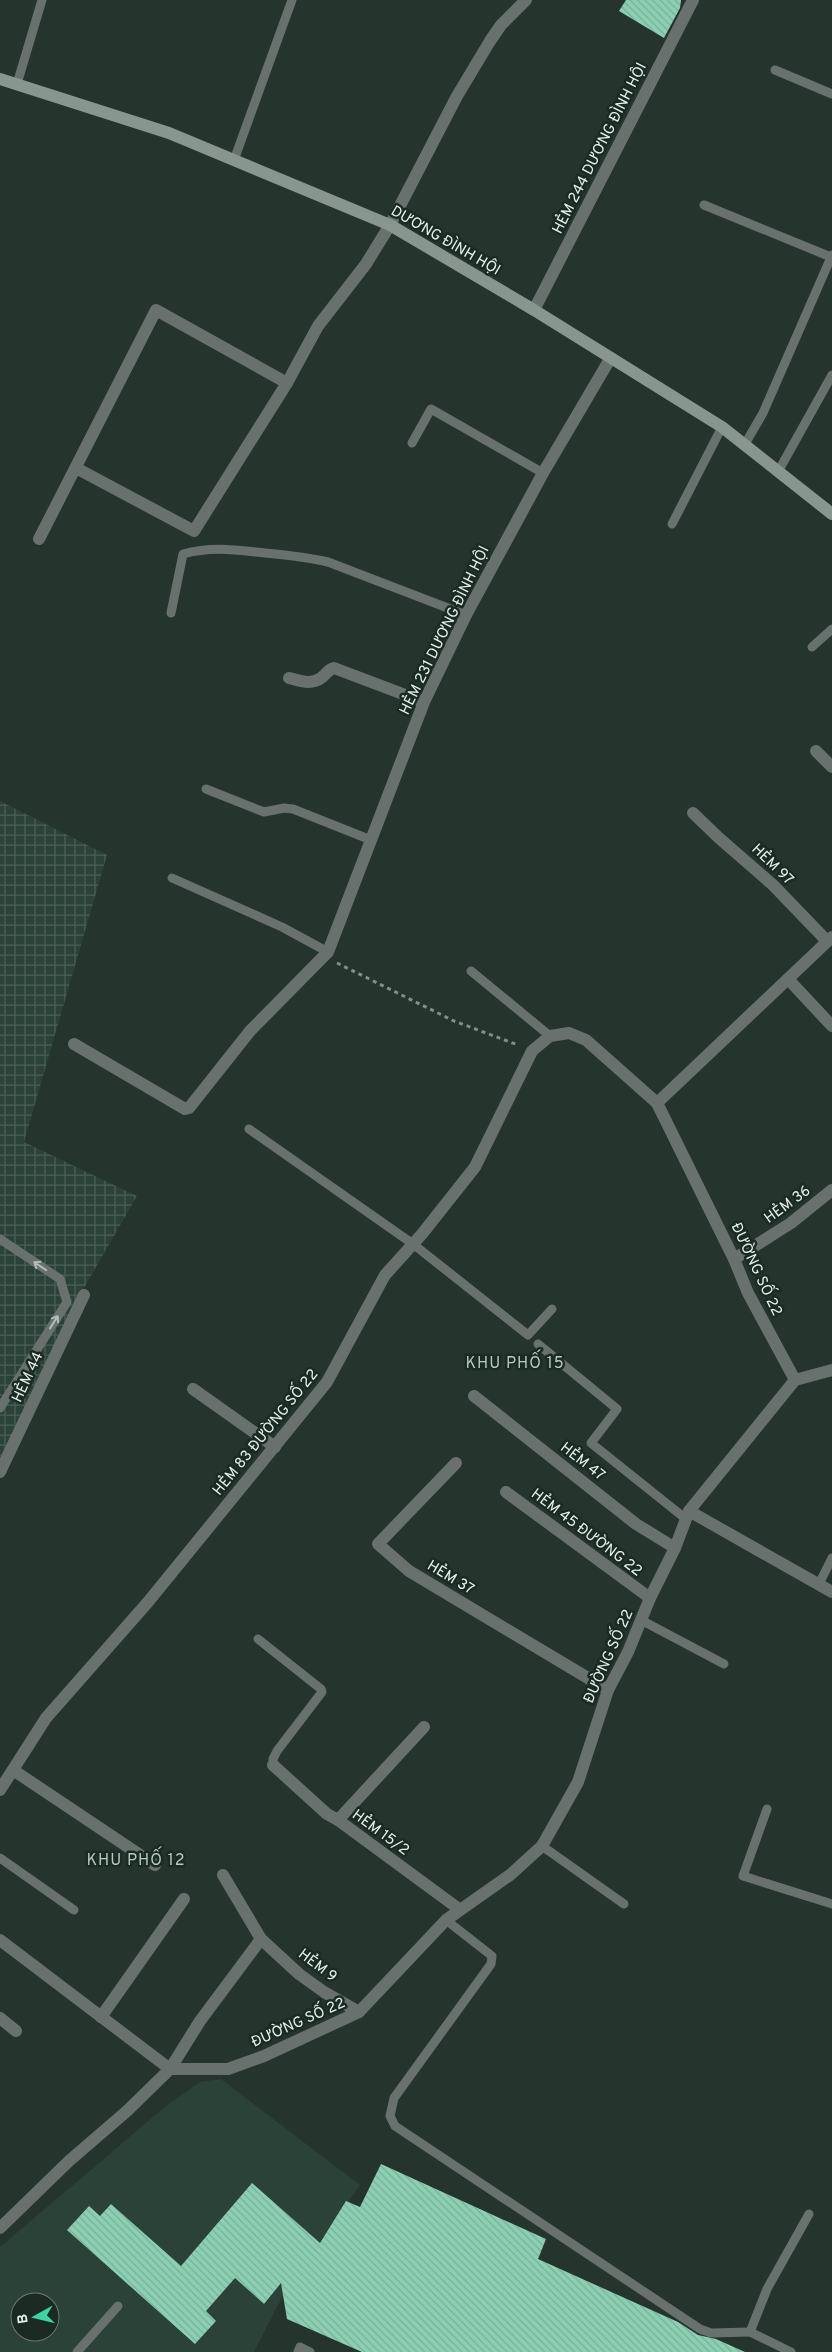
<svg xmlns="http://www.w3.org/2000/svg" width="832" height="2352" font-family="Overpass,sans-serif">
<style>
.built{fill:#2b4238;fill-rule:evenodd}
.industrial{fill:url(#industrial-grid)}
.building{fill:url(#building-back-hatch)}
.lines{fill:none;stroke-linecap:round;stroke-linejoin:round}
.path{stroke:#828f89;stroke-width:3;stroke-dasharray:4 4;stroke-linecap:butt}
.lane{stroke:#69716e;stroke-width:9}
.street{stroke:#69716e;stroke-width:12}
.secondary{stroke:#89958f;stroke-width:12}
.oneway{stroke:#b4bdb9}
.labels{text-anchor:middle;stroke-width:5;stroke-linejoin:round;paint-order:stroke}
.street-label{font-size:15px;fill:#e6f0eb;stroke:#1b2b24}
.neighbourhood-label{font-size:16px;letter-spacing:1px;fill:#b6cac1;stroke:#1b2b24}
</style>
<defs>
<pattern id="industrial-grid" width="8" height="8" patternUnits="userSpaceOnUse" patternTransform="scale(1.25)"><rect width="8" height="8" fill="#2b4238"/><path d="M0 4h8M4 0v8" fill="none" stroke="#4a5e55"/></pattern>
<pattern id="building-back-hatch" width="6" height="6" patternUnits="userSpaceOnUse" patternTransform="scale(1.25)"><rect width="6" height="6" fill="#8cd0b4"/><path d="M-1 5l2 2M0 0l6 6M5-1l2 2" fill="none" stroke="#7aae98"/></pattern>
</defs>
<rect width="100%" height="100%" fill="#25352e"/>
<path class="built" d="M221 2079 360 2185 282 2297 254 2352H0V2247L166 2106 200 2082ZM20 2302H50V2332H20Z"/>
<polygon class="industrial" points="0,801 107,855 24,1142 137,1196 81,1293 0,1465"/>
<g class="building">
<polygon points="626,0 681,0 680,8 664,38 619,11"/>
<polygon points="381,2164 546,2239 538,2259 678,2322 698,2335 716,2339 745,2352 362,2352 287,2319 281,2283 264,2304 235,2278 206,2311 216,2321 195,2344 67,2230 89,2206 100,2216 111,2204 181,2266 252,2183 320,2243 346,2201 360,2207"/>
</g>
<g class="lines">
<polyline class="path" points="337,963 454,1021 518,1045"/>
<g class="lane">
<polyline points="775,70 832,94"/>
<polyline points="17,84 42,0"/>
<polyline points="234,160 292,0"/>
<polyline points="704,205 831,257"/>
<polyline points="412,443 431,409 543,473"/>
<polyline points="745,444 763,413 832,255"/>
<polyline points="779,470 832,375"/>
<polyline points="672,524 722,427"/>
<path d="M171 613 183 554C212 546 236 550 265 553 286 555 307 557 328 562L466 615"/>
<polyline points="812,647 832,629"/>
<polyline points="206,789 264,812 284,808 293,809 371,840"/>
<polyline points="172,878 282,927 328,952"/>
<polyline points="471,971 550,1036"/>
<polyline points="249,1129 413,1244 528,1335 552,1309"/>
<polyline points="0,1239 60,1279 67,1302 0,1408"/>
<polyline points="538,1344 617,1409 591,1443 686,1519"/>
<polyline points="819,1584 832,1558"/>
<polyline points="641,1620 724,1664"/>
<polyline points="258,1639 321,1689 322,1692 277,1751 273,1759 273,1765"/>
<polyline points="767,1809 743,1876 832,1904"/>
<polyline points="542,1846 624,1904"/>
<polyline points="0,1858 74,1910"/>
<polyline points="446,1920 492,1956 491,1964 394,2098 390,2116 395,2126 700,2329 711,2333 750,2332"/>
<polyline points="77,2352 118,2306"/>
<polyline points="298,2352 300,2347 310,2352"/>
<polyline points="791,2352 750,2332 767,2289 809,2214"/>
</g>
<g class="street">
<polyline points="534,310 693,0"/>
<polyline points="76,468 194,531 287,383 318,326 366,264 390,225 457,96 490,41 501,25 526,0"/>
<polyline points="39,539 156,310 287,383"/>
<path d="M289 678C299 681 312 685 321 678 327 674 327 670 334 668L424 702"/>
<polyline points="816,751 832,767"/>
<polyline points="693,813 719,838 773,885 827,941"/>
<polyline points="788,979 832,1026"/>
<polyline points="74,1044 185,1109 189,1108 250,1031 324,956 328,952 424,702 466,615 543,473 610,359"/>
<polyline points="734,1259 791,1223 832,1190"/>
<polyline points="795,1380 748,1293 734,1259 657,1103 832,937"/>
<polyline points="795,1380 832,1370"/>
<polyline points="193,1389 275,1447"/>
<polyline points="474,1396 636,1524 675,1548"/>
<polyline points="456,1463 378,1544 409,1571 608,1690"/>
<polyline points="0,1472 84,1295"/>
<polyline points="506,1492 650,1598"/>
<polyline points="689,1511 832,1592"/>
<polyline points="424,1727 338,1820 459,1909"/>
<polyline points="273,1765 327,1814 338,1820"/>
<polyline points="13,1770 155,1865"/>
<polyline points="0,1790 46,1718 148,1602 327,1382 385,1275 422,1234 475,1167 532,1051 550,1036 569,1033 586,1040 657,1103"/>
<polyline points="223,1875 261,1939 299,1974 324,1992 359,2012"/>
<polyline points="0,1940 170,2069 200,2021 261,1939"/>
<polyline points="101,2017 184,1899"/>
<polyline points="0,2018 16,2031"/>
<polyline points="0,2228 69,2161 127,2111 170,2069 228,2069 264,2056 359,2012 446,1920 510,1875 542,1846 578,1782 608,1690 628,1652 650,1598 675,1548 689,1511 795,1380"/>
</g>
<polyline class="secondary" points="0,79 169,133 390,225 534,310 722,427 832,514"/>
</g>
<defs><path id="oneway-shaft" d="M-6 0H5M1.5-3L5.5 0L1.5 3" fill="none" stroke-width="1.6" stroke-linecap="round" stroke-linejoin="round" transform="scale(1.25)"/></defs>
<g class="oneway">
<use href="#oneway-shaft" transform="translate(40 1266) rotate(-146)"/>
<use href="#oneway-shaft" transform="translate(54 1322) rotate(-58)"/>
</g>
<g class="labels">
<g class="street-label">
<text transform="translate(599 148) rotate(-63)" y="5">HẺM 244 DƯƠNG ĐÌNH HỘI</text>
<text transform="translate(446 240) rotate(30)" y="5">DƯƠNG ĐÌNH HỘI</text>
<text transform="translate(444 630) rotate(-64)" y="5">HẺM 231 DƯƠNG ĐÌNH HỘI</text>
<text transform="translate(773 864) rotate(44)" y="5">HẺM 97</text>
<text transform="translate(787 1204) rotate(-36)" y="5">HẺM 36</text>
<text transform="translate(757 1269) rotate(65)" y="5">ĐƯỜNG SỐ 22</text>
<text transform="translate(27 1377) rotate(-65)" y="5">HẺM 44</text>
<text transform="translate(265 1432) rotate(-51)" y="5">HẺM 83 ĐƯỜNG SỐ 22</text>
<text transform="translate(583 1461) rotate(38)" y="5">HẺM 47</text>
<text transform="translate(587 1532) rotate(37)" y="5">HẺM 45 ĐƯỜNG 22</text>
<text transform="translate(451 1577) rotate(31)" y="5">HẺM 37</text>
<text transform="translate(608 1656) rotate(-66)" y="5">ĐƯỜNG SỐ 22</text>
<text transform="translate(381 1832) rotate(36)" y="5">HẺM 15/2</text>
<text transform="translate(318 1965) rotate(37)" y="5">HẺM 9</text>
<text transform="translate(298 2022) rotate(-24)" y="5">ĐƯỜNG SỐ 22</text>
</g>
<g class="neighbourhood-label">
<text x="515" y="1368">KHU PHỐ 15</text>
<text x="136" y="1865">KHU PHỐ 12</text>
</g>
</g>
<g transform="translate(35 2317) rotate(262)"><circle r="24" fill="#1b2b24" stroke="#6c7a74"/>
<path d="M0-4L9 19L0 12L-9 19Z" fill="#3dd4a3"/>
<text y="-8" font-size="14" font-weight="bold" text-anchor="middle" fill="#e6f0eb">B</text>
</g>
</svg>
